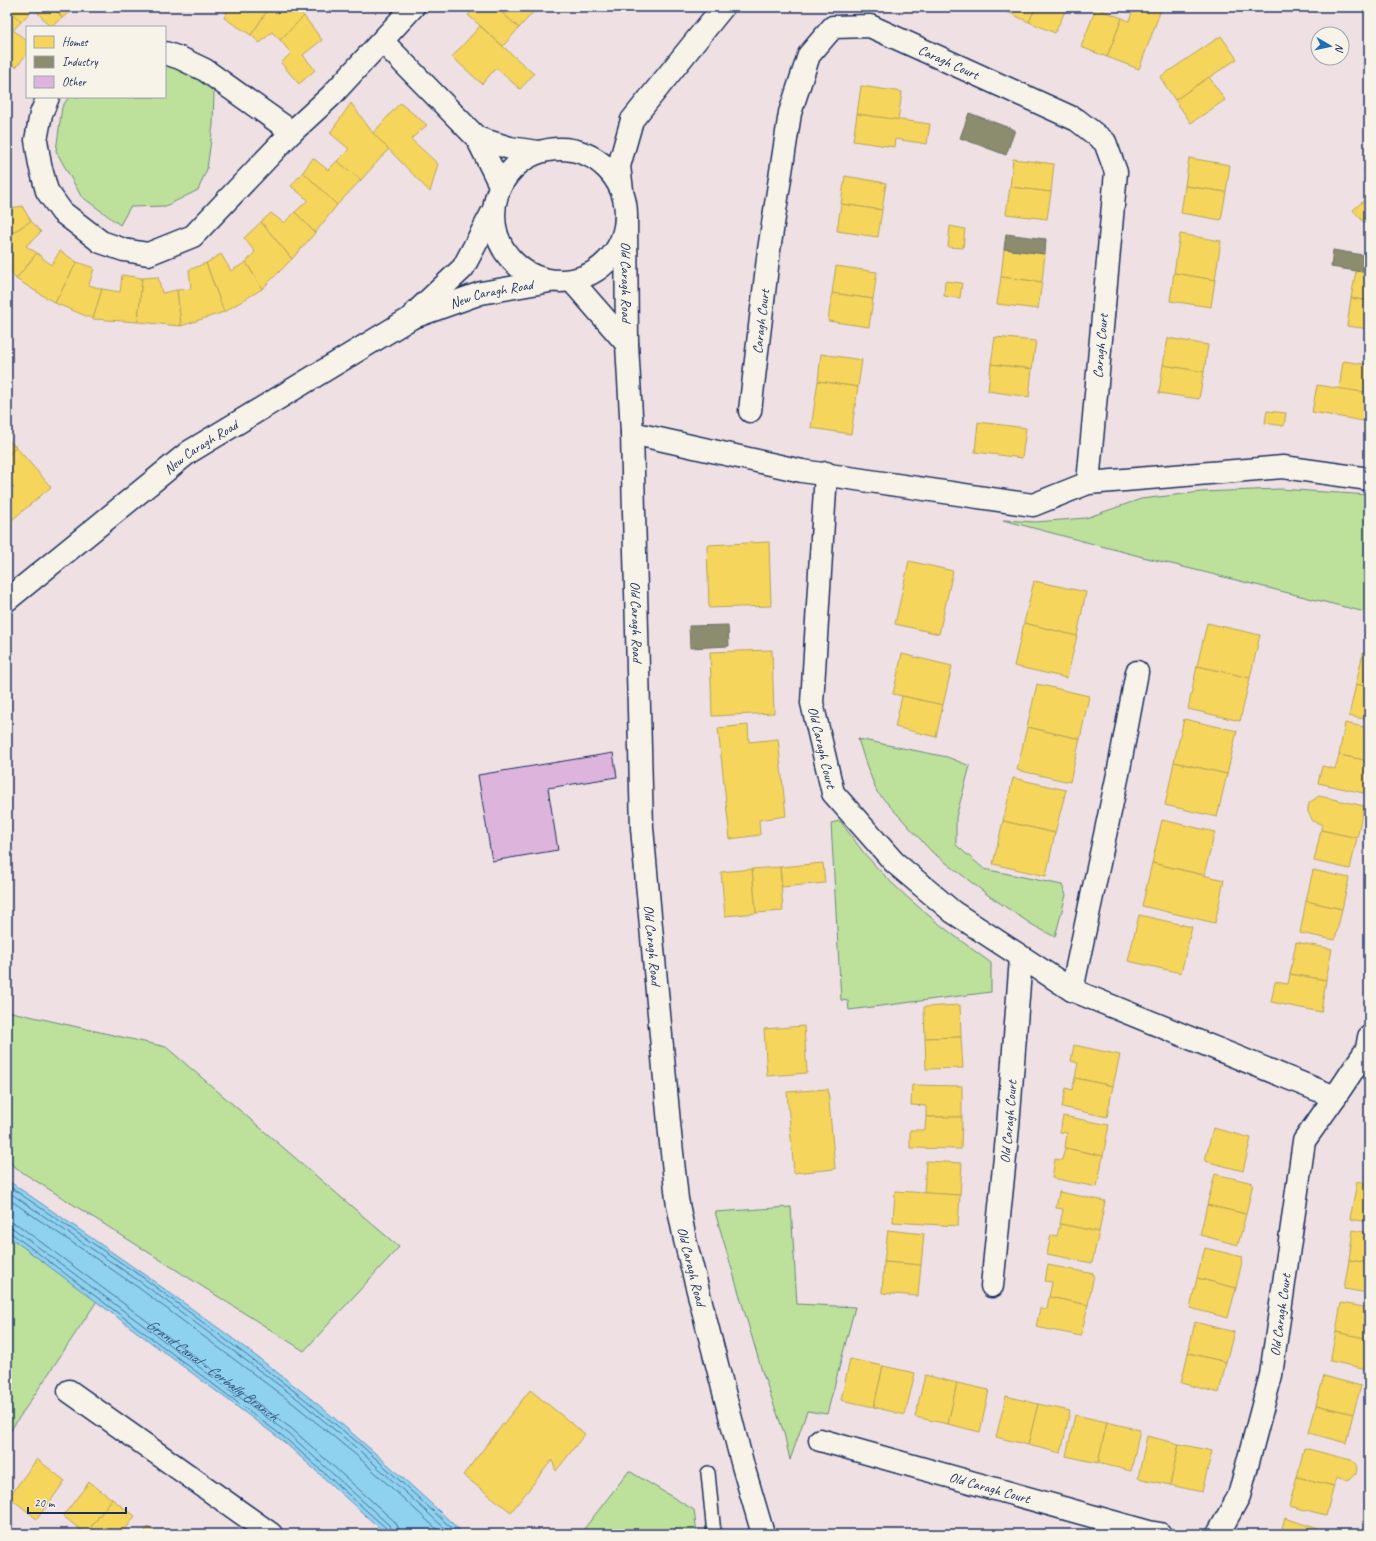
<svg xmlns="http://www.w3.org/2000/svg" width="1376" height="1541" font-family="Caveat,sans-serif">
<style>
.green{fill:#bde19b;stroke:#6c887c}
.water{fill:#8fd2f0;stroke:#6191b6}
.homes{fill:#f6d55c;stroke:#b4a35d}
.industry{fill:#8c8c6e;stroke:#6a7069}
.lines{fill:none;stroke-linecap:round;stroke-linejoin:round}
.shore{stroke:#497098;stroke-width:1}
.building{fill:#ddb5dc;stroke:#1b2f5e}
.lane-casing{stroke:#1b2f5e;stroke-width:16}
.street-casing{stroke:#1b2f5e;stroke-width:25}
.secondary-casing{stroke:#1b2f5e;stroke-width:25}
.lane{stroke:#f7f3e8;stroke-width:13}
.street{stroke:#f7f3e8;stroke-width:22}
.secondary{stroke:#f7f3e8;stroke-width:22}
.labels{text-anchor:middle;stroke-width:4;stroke-linejoin:round;paint-order:stroke}
.street-label{font-size:14px;fill:#1b2f5e;stroke:#f7f3e8}
.water-label{font-size:15px;font-style:italic;fill:#385882;stroke:#f7f3e8}
</style>
<rect width="100%" height="100%" fill="#efe0e4"/>
<filter id="ink" filterUnits="userSpaceOnUse"><feTurbulence type="fractalNoise" baseFrequency=".025" numOctaves="2"/><feDisplacementMap in="SourceGraphic" scale="8" xChannelSelector="R" yChannelSelector="G"/><feConvolveMatrix kernelMatrix="1 2 1 2 8 2 1 2 1" color-interpolation-filters="sRGB"/></filter>
<g filter="url(#ink)">
<g class="green">
<polygon points="165,60 207,83 214,92 213,125 207,169 198,190 166,206 130,207 120,225 81,196 56,151 62,107 69,97 165,97"/>
<polygon points="1280,489 1369,495 1369,613 1139,556 1003,520 1036,522 1086,518 1141,499 1201,492"/>
<polygon points="858,739 947,757 970,766 956,817 956,845 984,869 1062,885 1066,895 1055,937 1031,924 988,895 932,852 877,792 866,764"/>
<path d="M840 821C848 831 856 843 864 853 900 896 946 930 991 963V992L849 1010 848 1001 841 1000 831 823Z"/>
<polygon points="7,1011 166,1047 399,1247 304,1351 25,1174 7,1161"/>
<polygon points="791,1207 797,1304 855,1307 827,1414 807,1411 790,1460 784,1433 762,1371 715,1212"/>
<polygon points="7,1235 97,1301 7,1436"/>
<polygon points="629,1471 694,1510 697,1534 580,1534"/>
</g>
<path class="water" d="M7 1180C108 1249 209 1318 305 1394 360 1438 412 1486 464 1534H386L283 1441 7 1235Z"/>
<g class="homes">
<polygon points="7,7 21,22 13,30 27,41 27,54 16,67 7,61"/>
<polygon points="7,7 55,7 62,18 50,27 34,8 21,22"/>
<polygon points="55,7 77,7 78,9 72,11 62,18"/>
<polygon points="229,7 270,7 251,35 224,18"/>
<polygon points="270,7 295,7 304,16 280,40 272,32 260,43 251,35"/>
<polygon points="476,7 496,7 519,28 503,46 468,15"/>
<polygon points="496,7 534,7 536,9 519,28"/>
<polygon points="996,7 1036,7 1029,22"/>
<polygon points="1036,7 1067,7 1055,33 1029,22"/>
<polygon points="1134,7 1162,7 1139,69 1107,57 1122,18 1129,21"/>
<polygon points="1096,8 1122,18 1107,57 1081,47"/>
<polygon points="304,16 322,40 303,55 315,70 299,84 281,63 291,53 280,40"/>
<polygon points="480,26 534,74 520,89 496,68 482,84 452,57"/>
<polygon points="1221,36 1237,59 1175,100 1160,77"/>
<polygon points="1209,77 1225,100 1191,123 1175,100"/>
<polygon points="861,86 902,92 898,120 857,114"/>
<polygon points="351,103 373,133 389,149 361,180 337,161 349,149 330,133"/>
<polygon points="400,103 427,125 411,139 438,164 430,192 373,133"/>
<polygon points="857,114 930,124 927,144 895,139 894,147 853,141"/>
<polygon points="313,158 328,170 337,161 361,180 337,205 303,172"/>
<polygon points="1189,158 1230,165 1226,192 1185,186"/>
<polygon points="1013,159 1054,164 1051,192 1010,187"/>
<polygon points="1369,165 1369,177 1363,170"/>
<polygon points="303,172 337,205 315,233 295,212 308,200 291,186"/>
<polygon points="845,176 886,183 882,210 841,204"/>
<polygon points="1185,186 1226,192 1221,220 1181,213"/>
<polygon points="1010,187 1051,192 1047,219 1006,214"/>
<polygon points="1369,196 1369,228 1353,210"/>
<polygon points="841,204 882,210 878,237 837,231"/>
<polygon points="22,206 31,221 7,236 7,209"/>
<polygon points="295,212 315,233 292,259 261,222 271,213 284,223"/>
<polygon points="31,221 41,232 26,246 37,253 16,279 7,267 7,236"/>
<polygon points="261,222 292,259 262,289 246,262 255,252 244,238"/>
<polygon points="950,226 965,229 963,248 948,247"/>
<polygon points="1180,234 1221,241 1215,280 1174,273"/>
<polygon points="1004,249 1045,254 1042,282 1001,277"/>
<polygon points="60,251 77,262 55,303 16,279 37,253 51,265"/>
<polygon points="221,254 231,271 246,262 262,289 224,312 206,263"/>
<polygon points="77,262 94,268 89,285 102,289 93,319 55,303"/>
<polygon points="206,263 224,312 181,326 177,290 191,289 189,270"/>
<polygon points="836,266 877,272 873,299 832,293"/>
<polygon points="1356,271 1369,273 1369,301 1351,298"/>
<polygon points="1174,273 1215,280 1211,307 1170,301"/>
<polygon points="122,275 142,278 138,322 93,319 102,289 120,292"/>
<polygon points="158,277 162,293 177,290 181,326 138,322 142,278"/>
<polygon points="1001,277 1042,282 1038,309 997,304"/>
<polygon points="945,281 962,283 960,298 944,296"/>
<polygon points="832,293 873,299 869,327 828,321"/>
<polygon points="1351,298 1369,301 1369,329 1347,326"/>
<polygon points="995,337 1036,341 1032,369 991,364"/>
<polygon points="1168,338 1208,345 1204,372 1163,365"/>
<polygon points="821,354 862,360 858,387 818,381"/>
<polygon points="1343,361 1369,365 1369,393 1339,389"/>
<polygon points="991,364 1032,369 1029,397 988,391"/>
<polygon points="1163,365 1204,372 1199,399 1159,393"/>
<polygon points="818,381 858,387 851,434 811,428"/>
<polygon points="1317,385 1369,393 1369,422 1312,412"/>
<polygon points="1267,411 1286,413 1284,426 1265,423"/>
<polygon points="978,422 1026,428 1022,458 975,452"/>
<polygon points="7,439 16,447 7,457"/>
<polygon points="16,447 51,487 12,520 7,514 7,494 14,488 7,480 7,457"/>
<polygon points="769,542 771,606 709,608 707,545"/>
<polygon points="909,561 953,571 939,634 895,624"/>
<polygon points="1034,581 1086,592 1077,636 1024,623"/>
<polygon points="1024,623 1077,636 1067,678 1014,666"/>
<polygon points="1207,623 1260,635 1250,678 1197,666"/>
<polygon points="772,650 774,713 712,716 710,652"/>
<polygon points="1363,653 1369,654 1369,687 1356,684"/>
<polygon points="902,654 952,666 943,705 893,694"/>
<polygon points="1197,666 1250,678 1240,721 1188,709"/>
<polygon points="1037,684 1089,696 1080,739 1027,727"/>
<polygon points="1356,684 1369,687 1369,720 1349,716"/>
<polygon points="902,696 943,705 936,737 895,727"/>
<polygon points="1184,719 1237,731 1227,774 1174,762"/>
<polygon points="1345,723 1369,728 1369,761 1339,755"/>
<polygon points="748,725 749,742 778,739 786,816 759,820 760,835 730,839 718,728"/>
<polygon points="1027,727 1080,739 1070,782 1017,770"/>
<polygon points="1339,755 1369,761 1368,794 1318,783 1322,766 1335,769"/>
<polygon points="1174,762 1227,774 1217,817 1165,805"/>
<polygon points="1013,778 1066,790 1055,833 1003,821"/>
<polygon points="1319,796 1364,806 1357,838 1321,830 1322,824 1313,821 1308,812 1308,806 1310,802"/>
<polygon points="1162,820 1215,832 1204,875 1152,863"/>
<polygon points="1003,821 1055,833 1046,876 993,864"/>
<polygon points="1321,830 1357,838 1350,869 1314,861"/>
<polygon points="823,863 825,883 782,887 780,867"/>
<polygon points="1152,863 1224,880 1215,923 1142,906"/>
<polygon points="780,867 783,911 756,913 752,869"/>
<polygon points="752,869 756,913 725,916 721,872"/>
<polygon points="1313,870 1349,878 1342,909 1306,901"/>
<polygon points="1306,901 1342,909 1335,940 1300,933"/>
<polygon points="1139,915 1192,927 1181,973 1128,961"/>
<polygon points="1296,942 1332,949 1326,980 1290,974"/>
<polygon points="1290,974 1326,980 1321,1012 1271,1002 1275,982 1288,984"/>
<polygon points="960,1005 961,1037 925,1038 924,1007"/>
<polygon points="804,1026 807,1073 767,1076 764,1029"/>
<polygon points="961,1037 963,1068 926,1069 925,1038"/>
<polygon points="1074,1045 1120,1055 1113,1086 1075,1078 1078,1063 1071,1061"/>
<polygon points="1075,1078 1113,1086 1107,1117 1062,1107 1066,1088 1072,1090"/>
<polygon points="912,1085 962,1086 962,1117 926,1117 926,1106 911,1105"/>
<polygon points="828,1089 835,1169 794,1173 787,1092"/>
<polygon points="1063,1116 1109,1125 1103,1156 1065,1148 1067,1133 1060,1132"/>
<polygon points="926,1117 962,1117 961,1149 910,1148 910,1130 925,1130"/>
<polygon points="1213,1128 1251,1138 1243,1171 1205,1161"/>
<polygon points="1065,1148 1103,1156 1097,1187 1052,1178 1055,1159 1062,1160"/>
<polygon points="926,1161 962,1163 960,1195 924,1193"/>
<polygon points="1215,1174 1253,1183 1246,1214 1207,1205"/>
<polygon points="1357,1182 1369,1184 1369,1222 1350,1219"/>
<polygon points="895,1191 960,1195 958,1226 893,1222"/>
<polygon points="1059,1192 1105,1201 1099,1232 1060,1224 1063,1209 1056,1208"/>
<polygon points="1207,1205 1246,1214 1238,1245 1200,1235"/>
<polygon points="1060,1224 1099,1232 1092,1263 1047,1254 1051,1235 1057,1236"/>
<polygon points="888,1230 924,1234 921,1265 884,1262"/>
<polygon points="1353,1230 1369,1233 1369,1263 1349,1260"/>
<polygon points="1205,1248 1243,1257 1236,1288 1197,1278"/>
<polygon points="1349,1260 1369,1263 1369,1293 1344,1289"/>
<polygon points="884,1262 921,1265 918,1296 882,1293"/>
<polygon points="1048,1265 1094,1274 1088,1305 1049,1297 1052,1282 1045,1281"/>
<polygon points="1197,1278 1236,1288 1228,1318 1190,1308"/>
<polygon points="1049,1297 1088,1305 1081,1336 1036,1327 1040,1308 1047,1309"/>
<polygon points="1341,1303 1369,1308 1369,1339 1336,1332"/>
<polygon points="1195,1322 1234,1332 1226,1362 1188,1353"/>
<polygon points="1336,1332 1369,1339 1369,1360 1367,1369 1330,1361"/>
<polygon points="1188,1353 1226,1362 1219,1393 1181,1383"/>
<polygon points="850,1359 883,1366 874,1407 841,1400"/>
<polygon points="883,1366 915,1373 905,1415 874,1407"/>
<polygon points="925,1375 957,1383 948,1424 915,1417"/>
<polygon points="1324,1376 1361,1386 1353,1414 1316,1405"/>
<polygon points="957,1383 989,1390 980,1432 948,1424"/>
<polygon points="530,1390 585,1434 556,1471 552,1460 511,1512 463,1475"/>
<polygon points="1006,1396 1038,1404 1028,1445 996,1437"/>
<polygon points="1038,1404 1070,1411 1061,1453 1028,1445"/>
<polygon points="1316,1405 1353,1414 1346,1443 1309,1433"/>
<polygon points="1075,1415 1107,1422 1098,1463 1066,1456"/>
<polygon points="1107,1422 1140,1430 1131,1471 1098,1463"/>
<polygon points="1147,1436 1179,1444 1170,1485 1138,1478"/>
<polygon points="1179,1444 1212,1451 1202,1492 1170,1485"/>
<polygon points="1304,1448 1351,1460 1355,1463 1357,1468 1356,1473 1350,1479 1346,1480 1336,1477 1334,1486 1297,1477"/>
<polygon points="37,1459 65,1481 37,1519 9,1497"/>
<polygon points="1297,1477 1334,1486 1326,1515 1289,1506"/>
<polygon points="89,1482 112,1499 86,1534 63,1516"/>
<polygon points="112,1499 135,1516 122,1534 86,1534"/>
<polygon points="1285,1518 1321,1530 1320,1534 1280,1534"/>
<polygon points="148,1527 158,1534 143,1534"/>
</g>
<g class="industry">
<polygon points="969,113 1015,130 1006,155 960,138"/>
<polygon points="1006,234 1046,239 1045,254 1004,249"/>
<polygon points="1333,250 1369,256 1369,273 1331,267"/>
<polygon points="728,625 729,646 690,648 689,626"/>
</g>
<g class="lines">
<g class="shore">
<polyline points="7,1185 145,1279 302,1397 363,1447 458,1534"/>
<polyline points="7,1191 142,1283 299,1400 360,1451 451,1534"/>
<polyline points="7,1198 139,1288 295,1405 356,1455 442,1534"/>
<path id="s1" d="M7 1221 18 1225 292 1429 395 1522 398 1527 399 1534"/>
<polyline points="7,1227 14,1229 289,1434 390,1526 393,1534"/>
<polyline points="7,1233 11,1233 285,1438 387,1529 388,1534"/>
</g>
</g>
<polygon class="building" points="613,753 617,777 548,788 558,850 492,861 478,775"/>
<g class="lines">
<g class="lane-casing">
<polyline id="lane" points="708,1473 714,1534"/>
</g>
<g class="street-casing">
<g id="street">
<polyline points="383,42 477,138 500,185"/>
<polyline points="165,53 180,58 205,70 292,132"/>
<polyline points="48,97 41,114 36,140 40,165 47,191 62,212 101,242 124,250 148,254 193,236 292,132 331,96 413,7"/>
<polyline points="477,138 510,148 538,152"/>
<path id="s2" d="M626 219 627 344 632 433 642 828 670 1134 677 1199 685 1240 743 1466 763 1534"/>
<polyline points="572,281 627,344"/>
<path id="s3" d="M750 411 769 250 790 113 809 55 833 27 870 26 1077 120 1105 142 1116 172 1088 483"/>
<polyline points="632,433 802,471 1033,505 1088,483 1283,467 1369,479"/>
<path id="s4" d="M826 473 812 703 833 793 894 862 953 912 1072 990 1335 1097 1304 1141 1271 1375 1239 1496 1218 1534"/>
<polyline points="1072,990 1118,774 1137,672"/>
<polyline points="1335,1097 1367,1049 1369,1037"/>
<path id="s5" d="M992 1286 1008 1127 1021 958"/>
<polyline points="69,1391 271,1534"/>
<path id="s6" d="M820 1440 1149 1532 1160 1534"/>
</g>
</g>
<g class="secondary-casing">
<g id="secondary">
<circle cx="560" cy="215" r="66"/>
<polyline points="622,190 619,166 632,120 723,7"/>
<polyline points="416,312 463,268 493,211"/>
<path id="s7" d="M7 600 189 452 411 318 481 293 550 281"/>
</g>
</g>
<use href="#lane" class="lane"/>
<use href="#street" class="street"/>
<use href="#secondary" class="secondary"/>
</g>
</g>
<g class="labels">
<g class="street-label">
<text dy="5" stroke="none"><textPath href="#s3" startOffset="522">Caragh Court</textPath></text>
<text dy="5" stroke="none"><textPath href="#s2" startOffset="63">Old Caragh Road</textPath></text>
<text dy="5" stroke="none"><textPath href="#s7" startOffset="578">New Caragh Road</textPath></text>
<text dy="5" stroke="none"><textPath href="#s3" startOffset="90">Caragh Court</textPath></text>
<text transform="translate(1100 346) rotate(-85)" y="5">Caragh Court</text>
<text dy="5" stroke="none"><textPath href="#s7" startOffset="247">New Caragh Road</textPath></text>
<text dy="5" stroke="none"><textPath href="#s2" startOffset="403">Old Caragh Road</textPath></text>
<text dy="5" stroke="none"><textPath href="#s4" startOffset="276">Old Caragh Court</textPath></text>
<text dy="5" stroke="none"><textPath href="#s2" startOffset="727">Old Caragh Road</textPath></text>
<text dy="5" stroke="none"><textPath href="#s5" startOffset="165">Old Caragh Court</textPath></text>
<text dy="5" stroke="none"><textPath href="#s2" startOffset="1051">Old Caragh Road</textPath></text>
<text transform="translate(1280 1315) rotate(-82)" y="5">Old Caragh Court</text>
<text dy="5" stroke="none"><textPath href="#s6" startOffset="176">Old Caragh Court</textPath></text>
</g>
<g class="water-label">
<text dy="5" stroke="none"><textPath href="#s1" startOffset="254">Grand Canal - Corbally Branch</textPath></text>
</g>
</g>
<rect width="1376" height="1541" fill="none" stroke="#f7f3e8" stroke-width="24"/>
<rect x="12" y="12" width="1352" height="1517" fill="none" stroke="#1b2f5e" stroke-width="1.5" filter="url(#ink)"/>
<rect x="26" y="26" width="140" height="72" fill="#f7f3e8" stroke="#9fa5b1"/>
<rect x="34" y="36" width="20" height="12" fill="#f6d55c" stroke="#9fa5b1"/>
<text x="62" y="46" font-size="12" fill="#1b2f5e">Homes</text>
<rect x="34" y="56" width="20" height="12" fill="#8c8c6e" stroke="#9fa5b1"/>
<text x="62" y="66" font-size="12" fill="#1b2f5e">Industry</text>
<rect x="34" y="76" width="20" height="12" fill="#ddb5dc" stroke="#9fa5b1"/>
<text x="62" y="86" font-size="12" fill="#1b2f5e">Other</text>
<g transform="translate(1330 46) rotate(99)"><circle r="19" fill="#f7f3e8" stroke="#9fa5b1"/>
<path d="M0-3L7 15L0 10L-7 15Z" fill="#1f6fb2"/>
<text y="-6" font-size="11" font-weight="bold" text-anchor="middle" fill="#1b2f5e">N</text>
</g>
<path d="M28 1507v6h98v-6" fill="none" stroke="#1b2f5e" stroke-width="2"/>
<text x="34" y="1507" font-size="12" fill="#1b2f5e" stroke="#f7f3e8" stroke-width="3" paint-order="stroke">20 m</text>
</svg>
